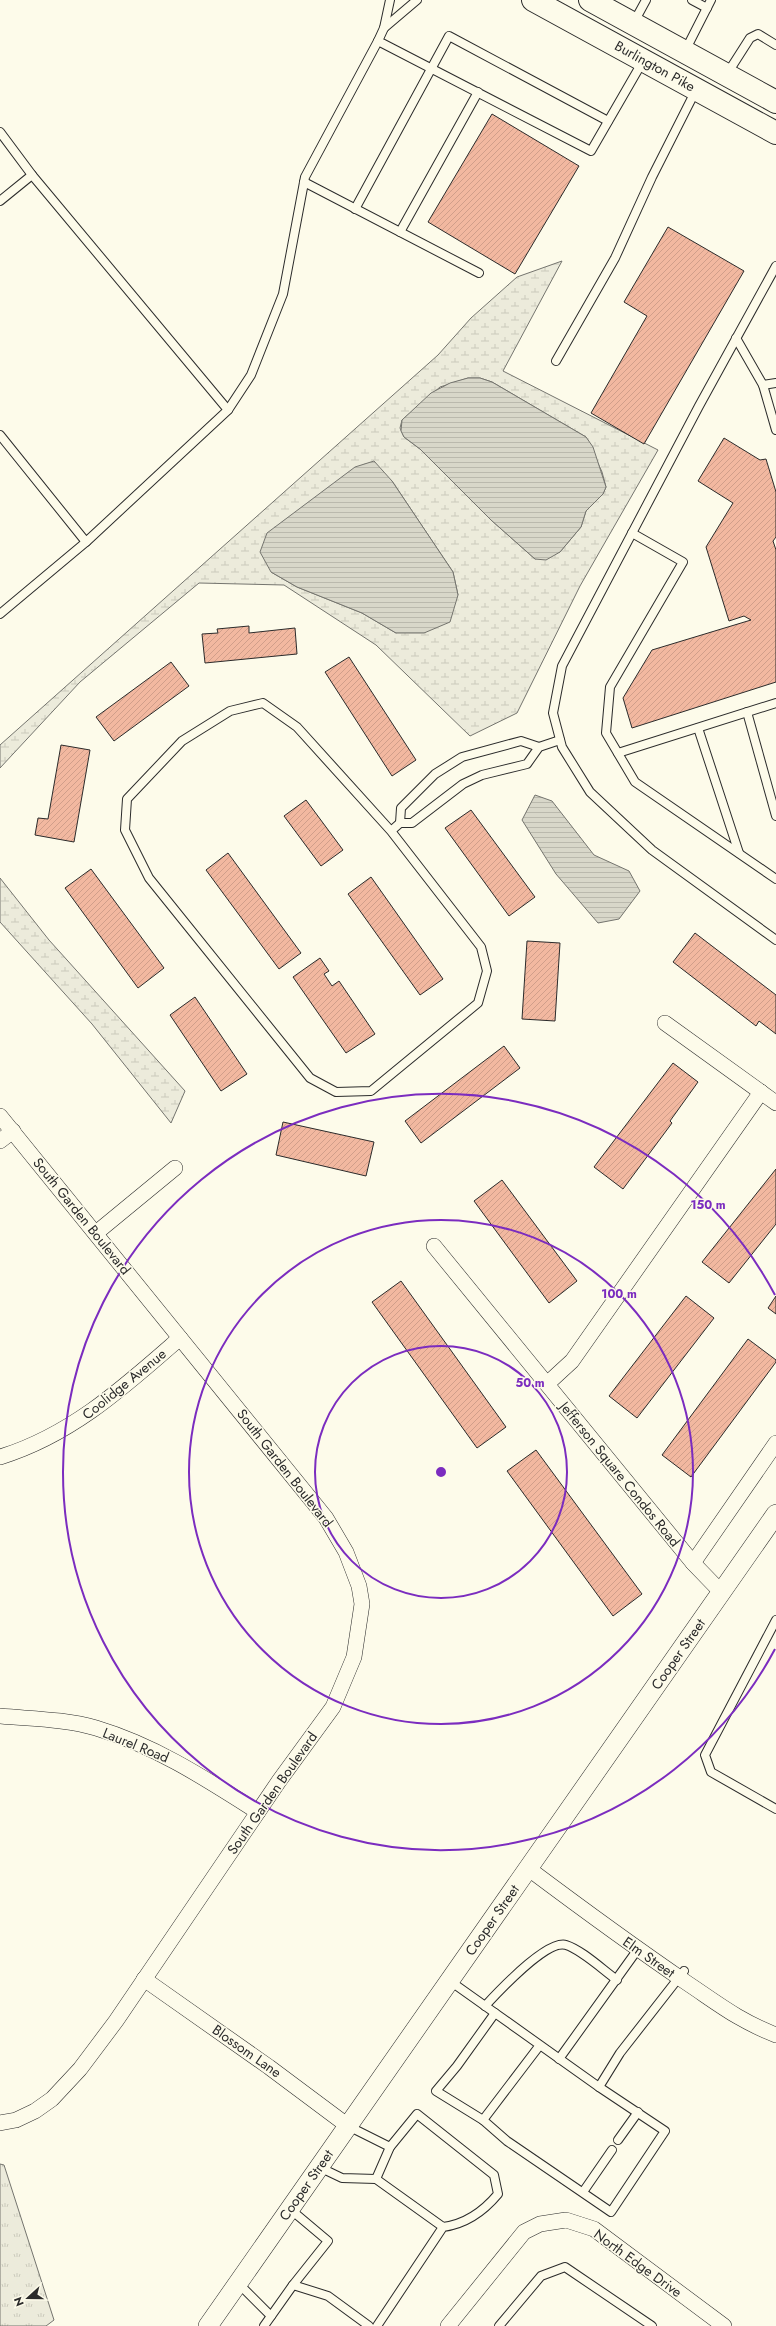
<svg xmlns="http://www.w3.org/2000/svg" width="776" height="2326" font-family="Jost,sans-serif">
<style>
.wetland{fill:url(#wetland-marsh);stroke:#74746e;fill-rule:evenodd}
.park{fill:url(#park-tufts);stroke:#74746e}
.water{fill:url(#water-rules);stroke:#74746e}
.building{fill:url(#building-hatch);stroke:#2b2b2b}
.lines{fill:none;stroke-linecap:round;stroke-linejoin:round}
.service-casing{stroke:#2b2b2b;stroke-width:10}
.minor-casing{stroke:#2b2b2b;stroke-width:16}
.tertiary-casing{stroke:#2b2b2b;stroke-width:20}
.trunk-casing{stroke:#2b2b2b;stroke-width:24}
.service{stroke:#fdfbea;stroke-width:8}
.minor{stroke:#fdfbea;stroke-width:15}
.tertiary{stroke:#fdfbea;stroke-width:19}
.trunk{stroke:#fdfbea;stroke-width:22}
.ring{fill:none;stroke:#7b2cbf;stroke-width:2}
.labels{text-anchor:middle;stroke-width:3;stroke-linejoin:round;paint-order:stroke}
.street-label{font-size:14px;fill:#2b2b2b;stroke:#fdfbea}
.centre{fill:#7b2cbf;stroke:#fdfbea;stroke-width:2}
.ring-label{font-size:12px;text-anchor:middle;font-weight:bold;fill:#7b2cbf;stroke:#fdfbea;stroke-width:3;stroke-linejoin:round;paint-order:stroke}
</style>
<defs>
<pattern id="wetland-marsh" width="20" height="14" patternUnits="userSpaceOnUse"><rect width="20" height="14" fill="#ecebdb"/><path d="M1 5h8M5 5V1M11 12h8M15 12V8" fill="none" stroke="#cbcabc"/></pattern>
<pattern id="park-tufts" width="24" height="20" patternUnits="userSpaceOnUse"><rect width="24" height="20" fill="#ecebdb"/><path d="M3 7l-1-3M5 7V3M7 7l1-3M15 17l-1-3M17 17v-4M19 17l1-3" fill="none" stroke="#cbcabc"/></pattern>
<pattern id="water-rules" width="6" height="5" patternUnits="userSpaceOnUse"><rect width="6" height="5" fill="#d8d7c9"/><path d="M0 2.5h6" fill="none" stroke="#bab9ad"/></pattern>
<pattern id="building-hatch" width="6" height="6" patternUnits="userSpaceOnUse"><rect width="6" height="6" fill="#f2b8a0"/><path d="M-1 1l2-2M0 6l6-6M5 7l2-2" fill="none" stroke="#d09e8a"/></pattern>
</defs>
<rect width="100%" height="100%" fill="#fdfbea"/>
<g class="wetland">
<path d="M562 261 503 371 658 450 580 586 517 713 470 736 376 645 284 585 199 583 80 682 0 768V745L438 355 471 318 517 277ZM468 378H480L492 382 586 437 602 472 606 487 603 494 586 511 581 527 560 552 535 559 491 520 420 449 404 437 400 428 402 420 440 387ZM392 481 453 572 458 595 396 633 362 613 297 587 271 572Z"/>
<polygon points="0,878 49,940 185,1091 171,1123 92,1024 0,922"/>
</g>
<polygon class="park" points="0,2164 4,2165 54,2320 46,2326 0,2326"/>
<g class="water">
<polygon points="468,378 480,378 492,382 586,437 593,447 606,487 603,494 586,511 581,527 560,552 546,560 535,559 491,520 420,449 404,437 401,431 402,420 431,393 450,383"/>
<polygon points="374,461 392,481 453,572 458,595 450,622 424,633 396,633 362,613 297,587 271,572 260,552 267,533 355,467"/>
<polygon points="535,795 552,801 594,855 629,871 640,891 619,919 598,923 556,874 522,820"/>
</g>
<g class="building">
<polygon points="492,114 579,166 515,274 428,222"/>
<polygon points="668,227 744,271 644,444 591,413 647,316 624,302"/>
<polygon points="724,438 760,460 766,459 776,492 776,537 773,541 776,550 776,682 632,728 623,698 652,650 751,620 744,616 729,621 706,547 733,503 698,481"/>
<polygon points="249,626 249,633 295,628 297,654 205,663 202,634 218,633 217,629"/>
<polygon points="349,657 416,760 392,776 325,672"/>
<polygon points="171,662 189,686 114,741 96,717"/>
<polygon points="61,745 90,750 74,842 35,835 38,818 48,819"/>
<polygon points="306,800 343,850 321,866 284,816"/>
<polygon points="471,810 535,897 509,916 445,828"/>
<polygon points="228,853 301,953 279,969 206,870"/>
<polygon points="91,869 164,968 138,988 65,888"/>
<polygon points="371,877 443,979 420,995 348,894"/>
<polygon points="695,933 776,995 776,1034 759,1021 756,1026 673,962"/>
<polygon points="527,941 560,943 555,1021 522,1019"/>
<polygon points="320,958 329,971 324,974 332,986 339,981 375,1034 346,1053 293,977"/>
<polygon points="195,997 247,1074 221,1091 170,1015"/>
<polygon points="504,1046 520,1068 421,1143 405,1121"/>
<polygon points="673,1063 698,1082 670,1121 672,1123 623,1189 594,1167"/>
<polygon points="283,1122 374,1142 366,1176 276,1155"/>
<polygon points="776,1169 776,1224 729,1283 702,1262"/>
<polygon points="502,1180 577,1281 549,1303 474,1201"/>
<polygon points="401,1281 506,1427 477,1448 372,1302"/>
<polygon points="686,1296 714,1318 637,1418 609,1396"/>
<polygon points="776,1296 776,1314 768,1308"/>
<polygon points="748,1339 776,1360 776,1362 691,1477 662,1455"/>
<polygon points="536,1450 642,1594 613,1616 507,1471"/>
</g>
<g class="lines">
<g class="service-casing">
<g id="service">
<polyline points="390,0 384,28 378,41 591,151 643,61"/>
<polyline points="692,0 707,8"/>
<polyline points="634,22 646,0"/>
<polyline points="384,28 417,0"/>
<polyline points="685,51 711,0"/>
<polyline points="727,74 750,38 758,34 776,45"/>
<polyline points="0,132 32,175 228,410"/>
<polyline points="304,182 479,273"/>
<polyline points="0,201 32,175"/>
<polyline points="355,209 449,36 608,121"/>
<polyline points="400,232 478,92"/>
<polyline points="776,266 699,406 562,666 553,713 562,747 590,792 652,850 776,940"/>
<polyline points="736,338 763,385 776,430"/>
<polyline points="556,361 615,258 652,177 696,90"/>
<polyline points="763,385 776,383"/>
<polyline points="0,435 86,542 228,410 251,375 283,294 305,177 378,41"/>
<polyline points="632,533 683,562 610,687 606,733 635,782 776,879"/>
<polyline points="0,614 86,542"/>
<polyline points="747,712 776,816"/>
<polyline points="698,728 739,853"/>
<polyline points="618,753 776,703"/>
<polyline points="400,823 401,808 435,774 462,757 521,741 539,747"/>
<polyline points="391,831 481,947 487,971 478,1003 371,1091 336,1092 310,1078 149,878 125,830 127,799 182,741 230,711 263,703 297,727 391,831 400,823 412,823 463,784 482,775 527,764 539,747 560,740"/>
<polyline points="776,1620 705,1755 711,1772 776,1809"/>
<polyline points="450,1981 495,2013"/>
<path d="M485 2006C498 1992 547 1939 566 1945 582 1950 603 1970 617 1980"/>
<polyline points="540,2045 483,2120 436,2091 457,2066 495,2013 599,2087 620,2053 684,1971"/>
<polyline points="559,2059 638,1949"/>
<polyline points="483,2120 507,2141 611,2212 665,2131 599,2087"/>
<polyline points="348,2126 390,2147"/>
<polyline points="618,2140 638,2112"/>
<polyline points="319,2167 342,2178 376,2179"/>
<polyline points="583,2192 612,2150"/>
<polyline points="290,2209 328,2241 293,2285"/>
<polyline points="238,2283 271,2316"/>
<polyline points="264,2326 293,2285 328,2296 369,2326"/>
<path d="M377 2326 443 2227 376 2179 390 2147 417 2114 494 2175 498 2194C483 2212 466 2224 443 2227"/>
<polyline points="499,2326 541,2276 565,2267 652,2326"/>
</g>
</g>
<g class="minor-casing">
<g id="minor">
<polyline points="665,1023 776,1103"/>
<polyline points="0,1116 326,1518 346,1552 359,1586 362,1604 354,1657 333,1707 279,1781 116,2021 80,2069 52,2099 35,2111 16,2120 0,2123"/>
<polyline points="0,1141 13,1131"/>
<polyline points="96,1233 175,1168"/>
<polyline points="434,1246 693,1563 721,1592"/>
<polyline points="547,1384 572,1361 761,1092"/>
<path d="M0 1457C72 1435 125 1386 180 1338"/>
<polyline points="693,1563 776,1443"/>
<path d="M0 1716C32 1719 65 1719 96 1728 156 1746 206 1779 258 1812"/>
<path d="M529 1869C581 1908 633 1946 687 1983 720 2005 738 2020 776 2035"/>
<polyline points="144,1979 269,2067 348,2126"/>
<polyline points="448,2326 524,2232 540,2224 566,2220 594,2229 724,2326"/>
</g>
</g>
<g class="tertiary-casing">
<polyline id="tertiary" points="208,2326 776,1514"/>
</g>
<g class="trunk-casing">
<g id="trunk">
<polyline points="533,0 776,133"/>
<polyline points="590,0 776,102"/>
</g>
</g>
<use href="#service" class="service"/>
<use href="#minor" class="minor"/>
<use href="#tertiary" class="tertiary"/>
<use href="#trunk" class="trunk"/>
</g>
<g class="ring">
<circle cx="441" cy="1472" r="126"/>
<circle cx="441" cy="1472" r="252"/>
<path d="M775 1649A378 378 0 1 1 775 1295"/>
</g>
<g class="labels">
<g class="street-label">
<text transform="translate(655 66) rotate(29)" y="5">Burlington Pike</text>
<text transform="translate(82 1216) rotate(51)" y="5">South Garden Boulevard</text>
<text transform="translate(124 1384) rotate(-39)" y="5">Coolidge Avenue</text>
<text transform="translate(285 1468) rotate(52)" y="5">South Garden Boulevard</text>
<text transform="translate(620 1474) rotate(51)" y="5">Jefferson Square Condos Road</text>
<text transform="translate(678 1654) rotate(-55)" y="5">Cooper Street</text>
<text transform="translate(136 1745) rotate(22)" y="5">Laurel Road</text>
<text transform="translate(272 1793) rotate(-55)" y="5">South Garden Boulevard</text>
<text transform="translate(492 1920) rotate(-55)" y="5">Cooper Street</text>
<text transform="translate(649 1957) rotate(35)" y="5">Elm Street</text>
<text transform="translate(247 2051) rotate(35)" y="5">Blossom Lane</text>
<text transform="translate(306 2185) rotate(-55)" y="5">Cooper Street</text>
<text transform="translate(638 2263) rotate(36)" y="5">North Edge Drive</text>
</g>
</g>
<circle cx="441" cy="1472" r="6" class="centre"/>
<g class="ring-label">
<text x="708" y="1209">150 m</text>
<text x="619" y="1298">100 m</text>
<text x="530" y="1387">50 m</text>
</g>
<g transform="translate(28 2298) rotate(249)" stroke="#fdfbea" stroke-width="3" paint-order="stroke">
<path d="M0-3L7 15L0 10L-7 15Z" fill="#2b2b2b"/>
<text y="-6" font-size="11" font-weight="bold" text-anchor="middle" fill="#2b2b2b">N</text>
</g>
</svg>
